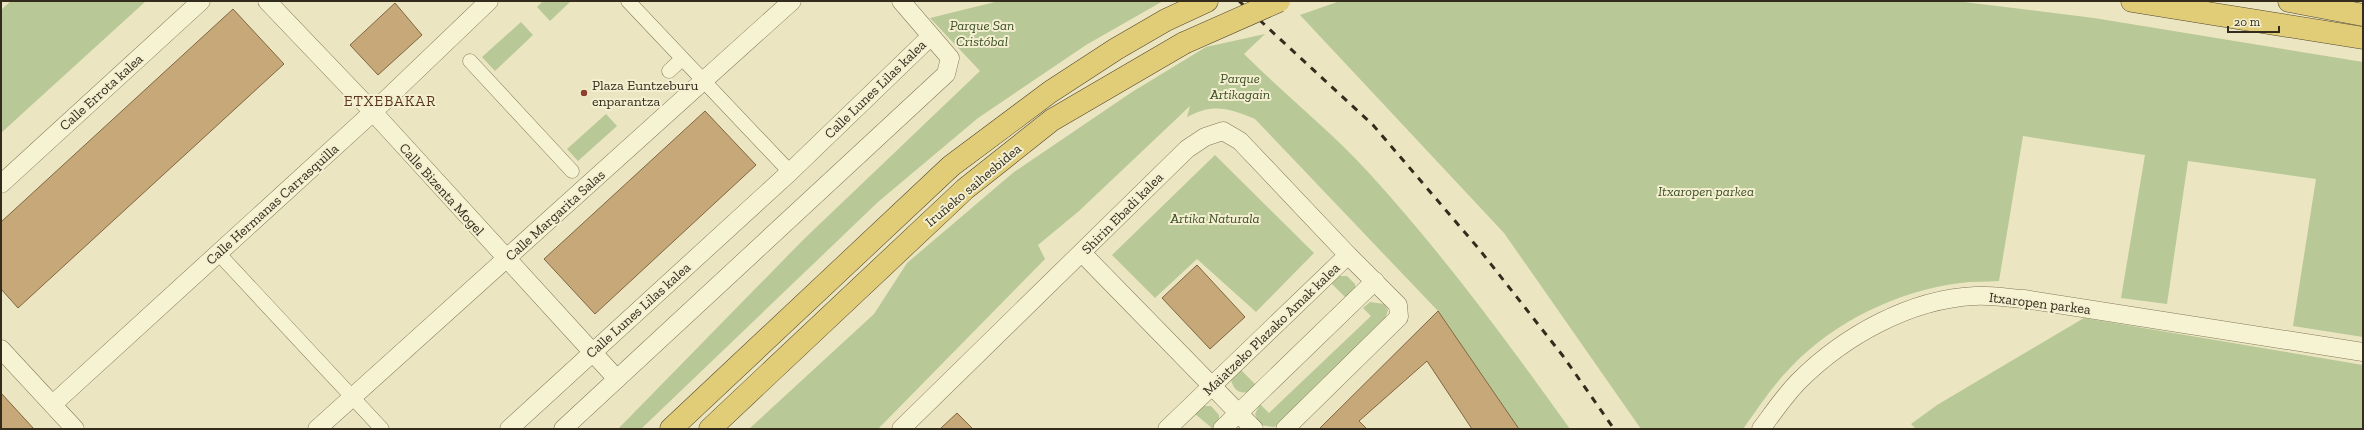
<svg xmlns="http://www.w3.org/2000/svg" width="2364" height="430" font-family="'Zilla Slab',serif">
<style>
.green{fill:#b8c896}
.building{fill:#c7a879;stroke:#806641}
.lines{fill:none;stroke-linecap:round;stroke-linejoin:round}
.pedestrian-casing{stroke:#83785a;stroke-width:15}
.minor-casing{stroke:#83785a;stroke-width:19}
.trunk-casing{stroke:#51452e;stroke-width:23}
.pedestrian{stroke:#f6f3d3;stroke-width:14}
.minor{stroke:#f6f3d3;stroke-width:18}
.trunk{stroke:#e1cc78;stroke-width:22}
.rail{stroke:#332c1d;stroke-width:3;stroke-dasharray:7 7;stroke-linecap:butt}
.trunk-bridge-casing{stroke:#51452e;stroke-width:23;stroke-linecap:butt}
.trunk-bridge{stroke:#e1cc78;stroke-width:22}
.poi-dot{fill:#8e3f2e;stroke:#f3efd0;stroke-width:1.5}
.labels{text-anchor:middle;stroke-width:4;stroke-linejoin:round;paint-order:stroke}
.park-label{font-size:14px;font-style:italic;fill:#3c4f25;stroke:#f3efd0}
.poi-label{font-size:14px;fill:#332c1d;stroke:#f3efd0;text-anchor:start}
.street-label{font-size:14px;fill:#332c1d;stroke:#f3efd0}
.neighbourhood-label{font-size:15px;letter-spacing:1px;fill:#5d381f;stroke:#f3efd0}
</style>
<rect width="100%" height="100%" fill="#ebe6c1"/>
<g class="green">
<polygon points="11,1 146,1 1,133 1,10"/>
<polygon points="543,1 571,1 550,21 537,7"/>
<polygon points="999,1 1163,1 1086,45 978,118 878,202 641,429 618,429 803,240 980,71 930,18"/>
<path d="M1340 1H1956L2094 18 2363 62V337L2293 326 2316 179 2188 161 2167 304 2121 298 2145 155 2023 136 1999 281C1986 282 1973 281 1960 283 1898 291 1835 321 1791 367 1773 385 1758 408 1743 429H1641L1504 233 1300 15Z"/>
<polygon points="521,22 533,35 495,71 482,57"/>
<path d="M1265 34 1244 54C1285 95 1330 130 1369 173 1442 253 1507 341 1570 429H1519L1438 311 1255 119C1229 108 1213 103 1187 117L1190 106 1079 211 1038 245 1045 259 878 429H749L874 314 907 263 1014 172 1132 92 1206 47Z"/>
<polygon points="606,114 617,126 578,161 567,149"/>
<polygon points="1215,155 1314,253 1256,312 1197,259 1155,298 1112,255"/>
<polygon points="1337,276 1347,276 1355,284 1355,289 1348,300 1330,282"/>
<polygon points="1370,302 1384,304 1388,310 1384,322 1279,423 1274,427 1260,425 1255,414 1260,404 1269,413 1371,316 1363,308"/>
<polygon points="2084,318 2363,365 2363,429 1916,429 1911,424 1937,405"/>
<path d="M1238 367 1257 386C1246 396 1235 395 1231 380Z"/>
<polygon points="1201,406 1211,406 1219,415 1219,420 1213,429 1194,413"/>
</g>
<g class="building">
<polygon points="395,3 422,35 378,75 350,45"/>
<polygon points="233,9 284,64 18,308 1,289 1,222"/>
<polygon points="705,111 756,165 595,314 544,259"/>
<polygon points="1197,265 1245,317 1210,349 1162,298"/>
<polygon points="1438,311 1519,429 1472,429 1427,361 1359,421 1367,429 1319,429"/>
<polygon points="1,393 34,429 1,429"/>
<polygon points="957,413 973,429 940,429"/>
</g>
<g class="lines">
<g class="pedestrian-casing">
<g id="pedestrian">
<polyline points="628,1 790,172"/>
<polyline points="470,61 572,171"/>
<polyline points="669,71 682,59"/>
<polyline points="218,253 382,429"/>
</g>
</g>
<g class="minor-casing">
<g id="minor">
<polyline points="267,1 373,112 617,379"/>
<polyline points="1,184 201,1"/>
<polyline points="1082,253 1254,429"/>
<polyline points="1,349 75,429"/>
<polyline points="53,404 373,112 489,1"/>
<polyline points="317,429 792,1"/>
<polyline points="509,429 790,172 930,37"/>
<polyline points="563,429 946,74 950,58 901,1"/>
<polyline points="901,429 1187,149 1205,137 1223,131 1240,141 1348,255 1398,305 1399,317 1285,429"/>
<polyline points="1167,429 1348,255"/>
<polyline points="1222,429 1375,281"/>
<path d="M1761 429C1773 413 1785 395 1799 381 1844 336 1910 299 1975 296 1991 295 2008 298 2024 299L2363 352"/>
</g>
</g>
<g class="trunk-casing">
<g id="trunk">
<polyline points="2132,1 2363,38"/>
<polyline points="2289,1 2363,15"/>
<polyline points="671,429 951,166 1050,92 1116,49 1166,20 1207,1"/>
<polyline points="710,429 965,189 1052,120 1184,43"/>
</g>
</g>
<use href="#pedestrian" class="pedestrian"/>
<use href="#minor" class="minor"/>
<use href="#trunk" class="trunk"/>
<polyline class="rail" points="1239,1 1373,125 1479,249 1563,356 1614,429"/>
<g class="trunk-bridge-casing">
<polyline id="trunk-bridge" points="1184,43 1279,1"/>
</g>
<use href="#trunk-bridge" class="trunk-bridge"/>
</g>
<circle class="poi-dot" cx="584" cy="93" r="4"/>
<g class="labels">
<g class="park-label">
<text x="982" y="30">Parque San<tspan x="982" dy="16">Cristóbal</tspan></text>
<text x="1240" y="83">Parque<tspan x="1240" dy="16">Artikagain</tspan></text>
<text x="1706" y="196">Itxaropen parkea</text>
<text x="1215" y="223">Artika Naturala</text>
</g>
<g class="poi-label">
<text x="592" y="90">Plaza Euntzeburu<tspan x="592" dy="16">enparantza</tspan></text>
</g>
<g class="street-label">
<text transform="translate(875 89) rotate(-44)" y="5">Calle Lunes Lilas kalea</text>
<text transform="translate(101 92) rotate(-42)" y="5">Calle Errota kalea</text>
<text transform="translate(973 185) rotate(-40)" y="5">Iruñeko saihesbidea</text>
<text transform="translate(442 189) rotate(48)" y="5">Calle Bizenta Mogel</text>
<text transform="translate(272 204) rotate(-42)" y="5">Calle Hermanas Carrasquilla</text>
<text transform="translate(1122 213) rotate(-45)" y="5">Shirin Ebadi kalea</text>
<text transform="translate(555 215) rotate(-42)" y="5">Calle Margarita Salas</text>
<text transform="translate(2040 303) rotate(7)" y="5">Itxaropen parkea</text>
<text transform="translate(638 310) rotate(-42)" y="5">Calle Lunes Lilas kalea</text>
<text transform="translate(1271 329) rotate(-44)" y="5">Maiatzeko Plazako Amak kalea</text>
</g>
<g class="neighbourhood-label">
<text x="390" y="106">ETXEBAKAR</text>
</g>
</g>
<rect width="2364" height="430" fill="none" stroke="#332c1d" stroke-width="4"/>
<path d="M2228 26v6h51v-6" fill="none" stroke="#332c1d" stroke-width="2"/>
<text x="2234" y="26" font-size="12" fill="#332c1d" stroke="#f3efd0" stroke-width="3" paint-order="stroke">20 m</text>
</svg>
